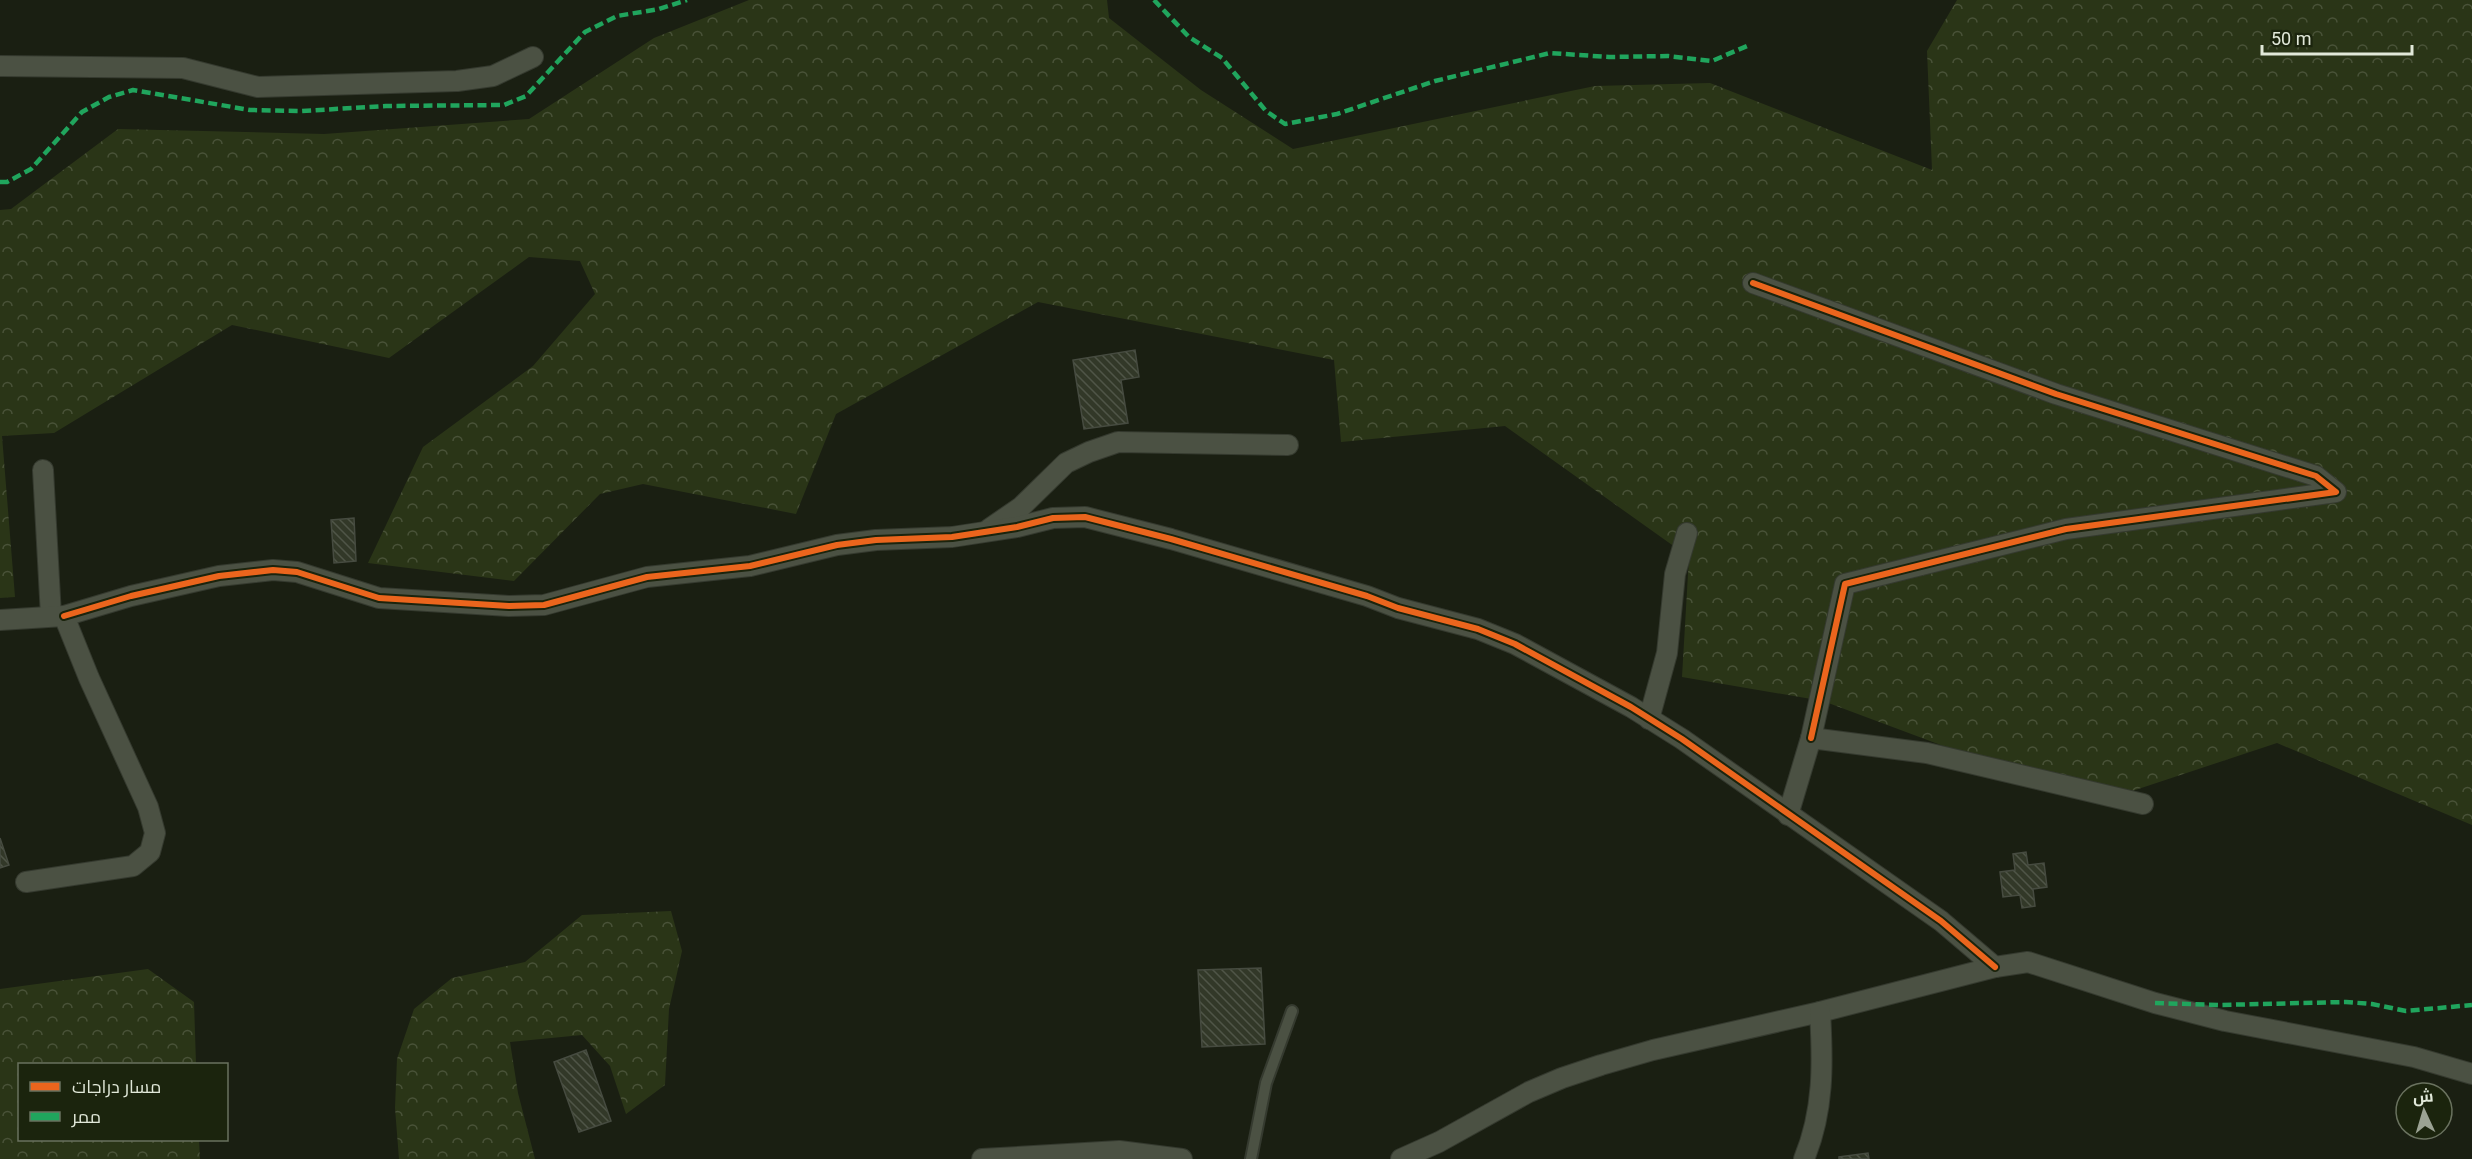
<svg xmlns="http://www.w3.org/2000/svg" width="2472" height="1159" font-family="Roboto,Cairo,sans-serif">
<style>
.forest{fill:url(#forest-crowns)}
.building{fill:url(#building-back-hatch);stroke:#464b40;stroke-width:1.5}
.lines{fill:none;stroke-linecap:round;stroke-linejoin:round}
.service-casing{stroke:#353a2f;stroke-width:14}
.minor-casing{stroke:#353a2f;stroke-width:22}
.service{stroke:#4b5143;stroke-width:10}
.minor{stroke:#4b5143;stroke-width:20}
.quiet{stroke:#20a55d;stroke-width:4.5;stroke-dasharray:9 4.5;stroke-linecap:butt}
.cycleway-casing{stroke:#1b240d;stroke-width:10}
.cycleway{stroke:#eb651d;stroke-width:6}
</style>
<defs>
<pattern id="forest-crowns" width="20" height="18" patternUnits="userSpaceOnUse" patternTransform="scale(1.5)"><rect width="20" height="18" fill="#2a3517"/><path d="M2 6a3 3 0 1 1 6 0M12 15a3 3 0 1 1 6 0" fill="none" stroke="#495238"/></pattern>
<pattern id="building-back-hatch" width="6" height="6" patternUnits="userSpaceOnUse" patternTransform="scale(1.5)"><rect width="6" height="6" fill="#323828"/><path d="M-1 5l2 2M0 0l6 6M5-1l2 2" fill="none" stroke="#4f5547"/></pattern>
</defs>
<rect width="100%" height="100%" fill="#1a1f12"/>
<g class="forest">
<polygon points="749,0 1107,0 1109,18 1201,90 1293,149 1595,86 1710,83 1932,170 1927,51 1957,0 2472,0 2472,825 2277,743 2096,803 1823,701 1682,677 1689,557 1505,426 1341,442 1334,360 1038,302 836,414 796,514 643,484 600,494 514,581 368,563 423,447 533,366 595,294 580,261 529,257 389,358 232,325 54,433 2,436 15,597 0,598 0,210 11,209 118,129 324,134 529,119 654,38"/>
<polygon points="671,911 682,951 669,1009 665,1085 626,1114 610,1066 582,1035 510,1042 518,1093 535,1159 399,1159 395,1108 397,1059 414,1009 452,978 525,962 582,915"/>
<polygon points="148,969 194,1002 196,1064 20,1064 20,1140 199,1140 200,1159 0,1159 0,989"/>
</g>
<g class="building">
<polygon points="1135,350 1139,377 1121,380 1128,423 1084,429 1073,360"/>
<polygon points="354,518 356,561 334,563 331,520"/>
<polygon points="0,838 9,865 0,868"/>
<polygon points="2026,852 2028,865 2044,863 2047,887 2033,889 2035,906 2022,908 2020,895 2003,897 2000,872 2015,870 2013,854"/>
<polygon points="1261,968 1265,1044 1202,1047 1198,970"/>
<polygon points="586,1050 611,1121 579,1132 554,1062"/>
<polygon points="1868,1153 1869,1159 1839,1159 1839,1157"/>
</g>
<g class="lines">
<g class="service-casing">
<polyline id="service" points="1251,1159 1266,1083 1292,1011"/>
</g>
<g class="minor-casing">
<g id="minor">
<polyline points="0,66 183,68 258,87 457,81 493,76 533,57"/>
<polyline points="1753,283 2056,394 2316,476 2336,492 2066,529 1845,584 1811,738"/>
<polyline points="43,470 51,616"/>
<polyline points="989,529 1021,507 1066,463 1089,452 1118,442 1288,445"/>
<polyline points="64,616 131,596 219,576 273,570 297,572 379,598 509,606 544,605 647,577 750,566 837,545 876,540 952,537 1017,527 1053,518 1085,517 1171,539 1367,596 1398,608 1478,629 1515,644 1631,707 1682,739 1884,881 1941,921 1995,967"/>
<polyline points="0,620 64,616 89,678 148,807 155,833 150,852 133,866 26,882"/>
<polyline points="1649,719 1667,653 1675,574 1687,533"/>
<polyline points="1788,815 1811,738 1927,753 2143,804"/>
<polyline points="982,1159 1119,1151 1182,1159"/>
<polyline points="1401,1159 1439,1142 1529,1092 1562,1078 1601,1065 1653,1050 1820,1012 1995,967 2028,962 2155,1003 2225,1021 2414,1057 2472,1074"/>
<path d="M1804 1159C1824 1111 1823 1063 1820 1012"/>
</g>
</g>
<use href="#service" class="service"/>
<use href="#minor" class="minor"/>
<g class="quiet">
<polyline points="1154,0 1189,37 1222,58 1266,111 1285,124 1337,114 1435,81 1550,53 1609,57 1668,56 1712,61 1747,46"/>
<polyline points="0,182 7,182 31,169 82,112 109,97 133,90 250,110 302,111 386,106 504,105 526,96 585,32 617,16 659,9 687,0"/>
<polyline points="2155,1003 2219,1005 2346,1002 2372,1004 2406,1011 2472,1005"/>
</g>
<g class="cycleway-casing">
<g id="cycleway">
<polyline points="1753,283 2056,394 2316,476 2336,492 2066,529 1845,584 1811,738"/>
<polyline points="64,616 131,596 219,576 273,570 297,572 379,598 509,606 544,605 647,577 750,566 837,545 876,540 952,537 1017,527 1053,518 1085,517 1171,539 1367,596 1398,608 1478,629 1515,644 1631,707 1682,739 1884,881 1941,921 1995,967"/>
</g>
</g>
<use href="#cycleway" class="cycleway"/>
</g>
<rect x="18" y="1063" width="210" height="78" fill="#1b240d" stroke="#6a725f" stroke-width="1.5"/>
<rect x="30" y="1082" width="30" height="9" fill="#eb651d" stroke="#6a725f" stroke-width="1.5"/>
<text x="72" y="1093" font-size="18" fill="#e1e8d9">مسار دراجات</text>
<rect x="30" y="1112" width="30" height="9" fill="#20a55d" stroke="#6a725f" stroke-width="1.5"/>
<text x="72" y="1123" font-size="18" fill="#e1e8d9">ممر</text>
<g transform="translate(2424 1111) rotate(356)"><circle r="28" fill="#1b240d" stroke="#6a725f" stroke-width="1.5"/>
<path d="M0-4.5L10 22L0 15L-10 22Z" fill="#9ba293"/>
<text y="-9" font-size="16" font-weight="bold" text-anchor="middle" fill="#e1e8d9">ش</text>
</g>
<path d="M2262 45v9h150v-9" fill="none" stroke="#e1e8d9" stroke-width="3"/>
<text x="2271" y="45" font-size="18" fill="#e1e8d9" stroke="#1b240d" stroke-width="4.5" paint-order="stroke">50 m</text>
</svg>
